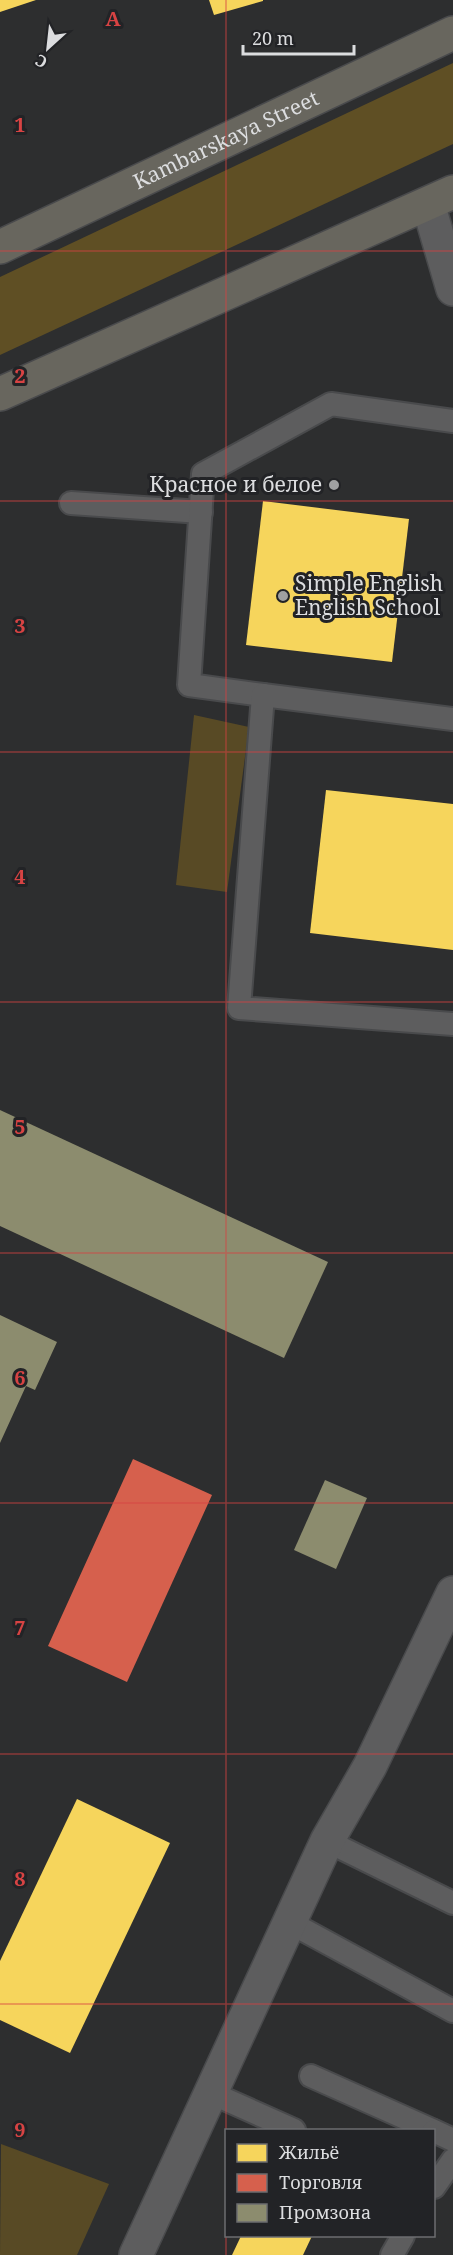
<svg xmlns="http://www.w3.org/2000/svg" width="453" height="2255" font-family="'Noto Serif',serif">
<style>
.green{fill:#584a25}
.forest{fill:#5f4f24}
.homes{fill:#f6d55c}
.shops{fill:#d6604d}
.industry{fill:#8c8c6e}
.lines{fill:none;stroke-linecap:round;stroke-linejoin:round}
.lane-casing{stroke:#494a4c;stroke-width:26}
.street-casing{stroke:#494a4c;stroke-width:36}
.primary-casing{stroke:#494a4c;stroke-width:36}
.lane{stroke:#5d5d5e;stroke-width:22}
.street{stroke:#5d5d5e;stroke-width:33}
.primary{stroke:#68665e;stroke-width:33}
.grid{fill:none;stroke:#d74343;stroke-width:1.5;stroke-opacity:0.55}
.poi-dot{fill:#9fa0a1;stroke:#222326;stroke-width:2}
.labels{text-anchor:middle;stroke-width:6;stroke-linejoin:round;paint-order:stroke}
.street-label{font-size:21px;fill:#dcdddf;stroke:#222326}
.poi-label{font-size:21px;fill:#dcdddf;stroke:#222326;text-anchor:end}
.grid-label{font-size:20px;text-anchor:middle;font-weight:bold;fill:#d74343;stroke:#222326;stroke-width:6;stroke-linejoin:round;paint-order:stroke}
</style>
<rect width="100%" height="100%" fill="#2d2e2f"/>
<g class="green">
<polygon points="194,715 249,727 227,892 176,885"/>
<polygon points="1,2144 109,2184 77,2255 0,2255"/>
</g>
<polygon class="forest" points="453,63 453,144 0,355 0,277"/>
<g class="homes">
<polygon points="0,0 36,0 0,12"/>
<polygon points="209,0 263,0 263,1 214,15"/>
<polygon points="263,501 409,519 392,662 246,645"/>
<polygon points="326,790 453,804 453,950 310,933"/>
<polygon points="77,1799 170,1843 70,2053 0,2020 0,1961"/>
<polygon points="241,2236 312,2236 303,2255 232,2255"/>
</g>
<polygon class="shops" points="133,1459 212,1495 127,1682 48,1646"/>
<g class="industry">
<polygon points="0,1110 328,1262 284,1358 0,1226"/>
<polygon points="0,1315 57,1342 35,1390 26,1386 0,1443"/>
<polygon points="325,1480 367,1498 336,1569 294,1550"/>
</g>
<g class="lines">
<g class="lane-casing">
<g id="lane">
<polyline points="71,503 201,512"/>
<polyline points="263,695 189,685 203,474 331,404 453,421"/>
<polyline points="453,719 263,695 239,1008 453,1024"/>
<polyline points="327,1841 453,1903"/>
<polyline points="289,1922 453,2011"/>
<polyline points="311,2076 432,2130"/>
<polyline points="211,2093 294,2130"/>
<polyline points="434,2131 453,2140"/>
<polyline points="434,2187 453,2160"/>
<polyline points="392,2255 403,2236"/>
</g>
</g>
<g class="street-casing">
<g id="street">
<polyline points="428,204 453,289"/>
<polyline points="136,2255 327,1841 370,1766 453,1593"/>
</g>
</g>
<g class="primary-casing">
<g id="primary">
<path id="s1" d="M0 247 453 33"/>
<polyline points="0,394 453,192"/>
</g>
</g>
<use href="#lane" class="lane"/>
<use href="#street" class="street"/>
<use href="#primary" class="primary"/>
</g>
<path class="grid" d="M226 0V2130M0 251H453M0 501H453M0 752H453M0 1002H453M0 1253H453M0 1503H453M0 1754H453M0 2004H453M226 2130V2236M226 2236V2255"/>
<g class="poi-dot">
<circle cx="334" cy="485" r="6"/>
<circle cx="283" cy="596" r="6"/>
</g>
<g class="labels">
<g class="street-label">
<text dy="7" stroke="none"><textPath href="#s1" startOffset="250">Kambarskaya Street</textPath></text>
</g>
<g class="poi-label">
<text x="322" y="492">Красное и белое</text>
<text x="295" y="591" text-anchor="start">Simple English<tspan x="295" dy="24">English School</tspan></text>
</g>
</g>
<g class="grid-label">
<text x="113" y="26">A</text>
<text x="20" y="132">1</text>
<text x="20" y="383">2</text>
<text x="20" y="633">3</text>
<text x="20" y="884">4</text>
<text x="20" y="1134">5</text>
<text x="20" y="1385">6</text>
<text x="20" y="1635">7</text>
<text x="20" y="1886">8</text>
<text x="20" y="2137">9</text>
</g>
<rect x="225" y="2129" width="210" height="108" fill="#222326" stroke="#6c6d70" stroke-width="1.5"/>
<rect x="237" y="2144" width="30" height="18" fill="#f6d55c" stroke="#6c6d70" stroke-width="1.5"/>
<text x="279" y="2159" font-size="18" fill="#dcdddf">Жильё</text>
<rect x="237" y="2174" width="30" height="18" fill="#d6604d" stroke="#6c6d70" stroke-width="1.5"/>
<text x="279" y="2189" font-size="18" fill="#dcdddf">Торговля</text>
<rect x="237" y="2204" width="30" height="18" fill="#8c8c6e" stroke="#6c6d70" stroke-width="1.5"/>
<text x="279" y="2219" font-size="18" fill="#dcdddf">Промзона</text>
<g transform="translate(48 48) rotate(207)" stroke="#222326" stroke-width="4.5" paint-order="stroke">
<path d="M0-4.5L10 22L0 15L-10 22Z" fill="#dcdddf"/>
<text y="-9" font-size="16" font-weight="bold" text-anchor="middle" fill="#dcdddf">С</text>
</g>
<path d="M243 45v9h111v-9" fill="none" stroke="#dcdddf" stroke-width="3"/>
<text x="252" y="45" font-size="18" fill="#dcdddf" stroke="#222326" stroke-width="4.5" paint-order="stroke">20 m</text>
</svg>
